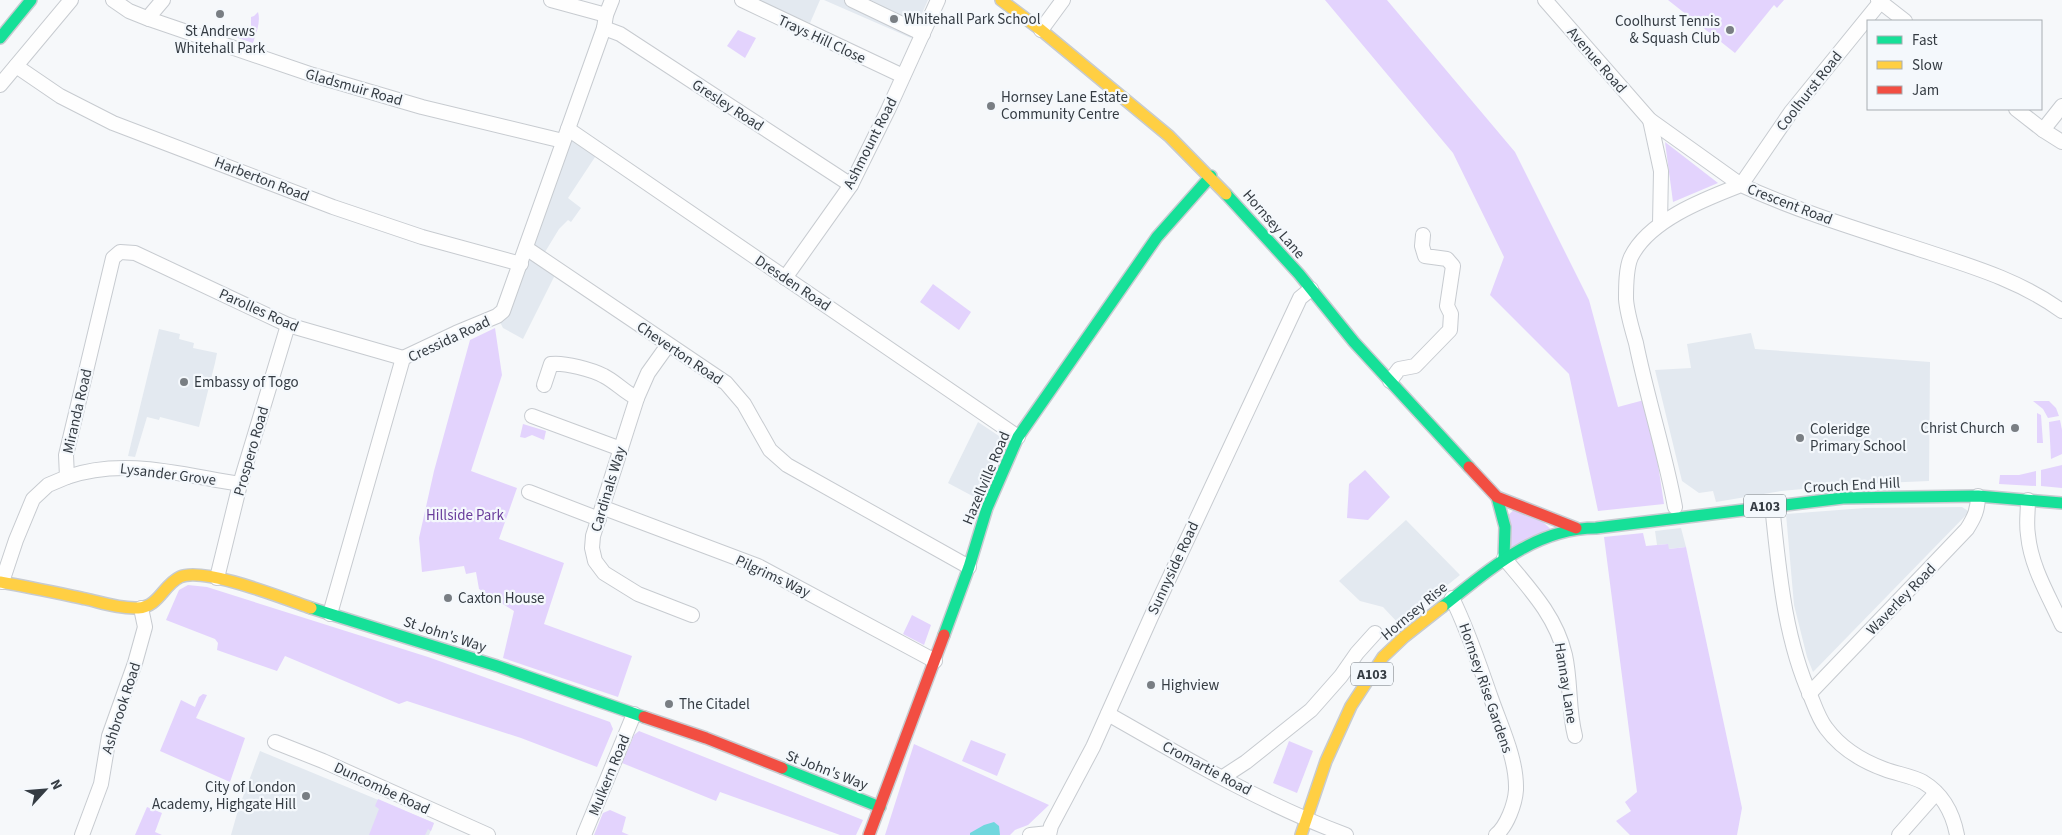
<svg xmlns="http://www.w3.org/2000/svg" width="2062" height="835" font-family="'Source Sans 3',sans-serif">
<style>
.built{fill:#e3e9f0}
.green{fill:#e3d3fd}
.water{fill:#70d7de}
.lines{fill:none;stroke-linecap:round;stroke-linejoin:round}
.street-casing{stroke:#c7cbd0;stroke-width:16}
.fast-casing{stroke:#c7cbd0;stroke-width:14}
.slow-casing{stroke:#c7cbd0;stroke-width:14}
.jam-casing{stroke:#c7cbd0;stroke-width:14}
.street{stroke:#fefefe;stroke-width:14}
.fast{stroke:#16e098;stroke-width:11}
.slow{stroke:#ffcf43;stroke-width:11}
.jam{stroke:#f24e42;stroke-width:11}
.poi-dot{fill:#797e83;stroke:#f4f8fc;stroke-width:2}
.labels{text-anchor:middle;stroke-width:4.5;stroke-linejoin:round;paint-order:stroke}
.shield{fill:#f4f8fc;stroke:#6e747a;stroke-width:1}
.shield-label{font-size:14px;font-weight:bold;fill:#353c43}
.poi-label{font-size:15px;fill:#353c43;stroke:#f4f8fc;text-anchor:start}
.street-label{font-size:15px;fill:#353c43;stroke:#f4f8fc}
.park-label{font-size:15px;fill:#693d9b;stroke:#f4f8fc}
</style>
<rect width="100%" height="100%" fill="#f6f8fa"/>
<g class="built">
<polygon points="753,0 820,0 810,23"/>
<polygon points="824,0 928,0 911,38"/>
<polygon points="568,129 599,151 568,198 581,208 571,222 568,220 559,229 542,257 558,269 523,339 503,328 497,316"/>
<polygon points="159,329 180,334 179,339 194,343 193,348 217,353 215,363 199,427 160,417 159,420 147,417 135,457 128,456"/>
<polygon points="1751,333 1755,349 1930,362 1929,481 1858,484 1781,491 1716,502 1713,491 1699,493 1682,481 1655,370 1691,368 1687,344"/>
<polygon points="978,422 1002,438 980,500 948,483"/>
<polygon points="1962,507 1968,511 1968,513 1813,672 1807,657 1794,605 1786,514 1865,508"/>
<polygon points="1406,520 1460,575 1399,624 1383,607 1360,601 1339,581"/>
<polygon points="1681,528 1686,547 1668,549 1667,544 1657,545 1655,531"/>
<polygon points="260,751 434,823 429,835 231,835 238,810"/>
</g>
<g class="green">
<polygon points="1325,0 1387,0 1515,152 1589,300 1618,407 1648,399 1664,504 1598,511 1569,374 1490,295 1504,257 1453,153"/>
<polygon points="1668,0 1784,0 1777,8 1774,5 1735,53"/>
<path d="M258 12C261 22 256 33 253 43L235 37 237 30H251V17L254 16Z"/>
<polygon points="738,30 756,38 745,58 727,46"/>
<polygon points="1665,142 1718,183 1673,202"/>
<polygon points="933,284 971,312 959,330 920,302"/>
<polygon points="495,328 502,375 471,471 517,488 499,539 564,563 544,624 632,656 618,697 503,658 514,611 479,589 476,572 466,574 464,566 422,572 419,538 434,471 470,340"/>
<polygon points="2033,401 2049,401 2056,408 2059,416 2048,418 2043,409"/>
<polygon points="2037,413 2041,415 2043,443 2037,443"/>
<polygon points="2060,420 2062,430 2062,454 2051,459 2049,422"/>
<polygon points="523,424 546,431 544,440 532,435 525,438 520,437"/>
<polygon points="2062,465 2062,488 2041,486 2041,470"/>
<polygon points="1365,470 1390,497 1368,520 1347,518 1349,484"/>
<polygon points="2036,471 2036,486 1999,484 2000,475 2019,475"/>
<polygon points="1517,507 1531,511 1556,534 1504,558 1505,518"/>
<polygon points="1643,533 1646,546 1668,544 1669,549 1686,547 1742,808 1737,835 1630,835 1616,821 1631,811 1625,802 1637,792 1604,537"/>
<polygon points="188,585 207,587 428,657 610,722 613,729 597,767 521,738 407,701 399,704 285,656 277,671 217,650 218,643 215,639 166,620 179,590"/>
<polygon points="912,615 931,625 924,645 903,634"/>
<polygon points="203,694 207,695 196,718 245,738 230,782 160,751 181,700 195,707 199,697"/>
<polygon points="639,731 863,820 856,835 840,835 720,792 716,801 622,763 634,735"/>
<polygon points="971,740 1006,754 997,776 962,761"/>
<polygon points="1289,741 1313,751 1297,793 1273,783"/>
<polygon points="914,744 1049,805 1028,825 1015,830 1010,835 885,835"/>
<polygon points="378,799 434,823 431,831 428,829 425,835 369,835 379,809 375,806"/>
<polygon points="147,807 162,813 155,832 162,835 135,835"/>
<polygon points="610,810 626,817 622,832 629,835 594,835 603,813"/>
</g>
<polygon class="water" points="994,822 999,826 1000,835 970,835 970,833 984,825"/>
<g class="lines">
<g class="street-casing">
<g id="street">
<polyline points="113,0 129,11 149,19 152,13 163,0"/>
<polyline points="551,0 606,15"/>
<polyline points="742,0 903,76"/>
<polyline points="852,0 923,34"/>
<polyline points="1545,0 1650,120 1741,185 1791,112 1882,0"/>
<polyline points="1878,0 1905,21"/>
<polyline points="149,19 313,75 422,107 563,141"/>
<polyline points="604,28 620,34 851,185"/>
<polyline points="1041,30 1063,0"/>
<polyline points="16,66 60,96 113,123 333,207 422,237 521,264"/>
<polyline points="0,85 71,0"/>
<polyline points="2016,109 2043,130 2062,142"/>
<polyline points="1650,120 1661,171 1660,224"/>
<polyline points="568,129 1018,437"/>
<polyline points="2043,130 2062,106"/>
<polyline points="526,248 726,383 744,404 770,450 787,465 969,567"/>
<polyline points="785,278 851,185 888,110 938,0"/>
<polyline points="668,345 648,373 637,398 593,536 592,548 595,561 604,573 638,594 692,615"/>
<polyline points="1390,381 1399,369 1415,366 1450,330 1451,314 1447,306 1453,266 1447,259 1425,256 1422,246 1423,235"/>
<path d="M544 385 551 364C564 362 593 370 604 376 616 382 625 393 637 398"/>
<polyline points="532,416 621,449"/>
<path d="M67 477C124 457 182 475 240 484"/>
<polyline points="529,492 599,519"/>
<path d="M2028 500C2028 512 2026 524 2028 535 2031 567 2049 596 2062 625"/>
<path d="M1772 505C1779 570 1784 637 1811 697 1815 707 1819 719 1826 728 1840 747 1862 761 1884 769 1897 774 1912 776 1923 782 1943 794 1953 814 1957 835"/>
<path d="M1675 507C1665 452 1647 398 1636 343 1632 329 1627 313 1626 299 1626 286 1626 268 1631 257 1649 220 1705 199 1741 185 1802 213 1867 232 1931 253 1977 268 2022 282 2062 311"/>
<polyline points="604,508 758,566 935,661"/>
<path d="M1504 558C1529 588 1556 616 1565 655 1571 682 1568 709 1575 736"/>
<polyline points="217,578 240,484 288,325"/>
<polyline points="2,582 16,540 33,499 48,485 67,477 66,455 113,258 120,252 135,253 288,325 403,358"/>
<path d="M1452 598C1468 630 1479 664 1491 698 1501 727 1517 759 1516 790 1515 804 1507 826 1496 835"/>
<polyline points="330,614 403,358 456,333 497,316 503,311 604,28 606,15 612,0"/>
<path d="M1809 694 1967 529C1974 518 1978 510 1978 496"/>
<path d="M1108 714C1185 758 1263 804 1346 835"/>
<polyline points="275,742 323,761 488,835"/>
<polyline points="1223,777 1246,762 1311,710 1341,676 1357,653 1375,633"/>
<polyline points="82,835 101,784 109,736 135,663 145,627 141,608"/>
<polyline points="584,835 634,714"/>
<polyline points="1030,835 1049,833"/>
<polyline points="1049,835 1051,826 1093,747 1151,617 1300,298 1311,289"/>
<polyline points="1899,835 1936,793"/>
</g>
</g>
<g class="fast-casing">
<g id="fast">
<polyline points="0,38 31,0"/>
<polyline points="1226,194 1299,274 1354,342 1469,467"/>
<polyline points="1497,497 1505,527 1504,558"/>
<path d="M1442 607C1488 571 1534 528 1596 528L1843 498 1978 496 2062 503"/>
<polyline points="311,608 497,666 644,717"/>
<polyline points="944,635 969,567 987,508 1018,437 1157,237 1211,176"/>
<polyline points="782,768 880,807"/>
</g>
</g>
<g class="slow-casing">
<g id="slow">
<polyline points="1001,0 1041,30 1169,136 1226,194"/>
<path d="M0 582C29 587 57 593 86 599 103 603 121 609 138 608 159 607 163 585 180 577 203 566 285 599 311 608"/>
<polyline points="1301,835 1326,761 1351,706 1383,657 1404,637 1442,607"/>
</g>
</g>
<g class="jam-casing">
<g id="jam">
<polyline points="1469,467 1497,497 1576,528"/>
<polyline points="644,717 706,738 782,768"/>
<polyline points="869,835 944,635"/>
</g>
</g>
<use href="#street" class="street"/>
<use href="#fast" class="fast"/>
<use href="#slow" class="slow"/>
<use href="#jam" class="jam"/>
</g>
<g class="poi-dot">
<circle cx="220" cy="14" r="5"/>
<circle cx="894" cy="19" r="5"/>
<circle cx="1730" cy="30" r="5"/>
<circle cx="991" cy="106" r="5"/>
<circle cx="184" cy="382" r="5"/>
<circle cx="2015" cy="428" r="5"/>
<circle cx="1800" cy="438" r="5"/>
<circle cx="448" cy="598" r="5"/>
<circle cx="1151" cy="685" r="5"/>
<circle cx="669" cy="704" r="5"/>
<circle cx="306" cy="796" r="5"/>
</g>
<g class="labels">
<g class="shield">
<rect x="1744" y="494.5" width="42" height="23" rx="4"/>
<rect x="1351" y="662.5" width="42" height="23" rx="4"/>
</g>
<g class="shield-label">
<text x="1765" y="511">A103</text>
<text x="1372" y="679">A103</text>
</g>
<g class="poi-label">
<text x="904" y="24">Whitehall Park School</text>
<text x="1720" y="26" text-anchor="end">Coolhurst Tennis<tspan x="1720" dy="17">&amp; Squash Club</tspan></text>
<text x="220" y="36" text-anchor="middle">St Andrews<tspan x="220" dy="17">Whitehall Park</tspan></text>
<text x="1001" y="102">Hornsey Lane Estate<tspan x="1001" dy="17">Community Centre</tspan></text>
<text x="194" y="387">Embassy of Togo</text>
<text x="2005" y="433" text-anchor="end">Christ Church</text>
<text x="1810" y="434">Coleridge<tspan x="1810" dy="17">Primary School</tspan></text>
<text x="458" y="603">Caxton House</text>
<text x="1161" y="690">Highview</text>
<text x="679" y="709">The Citadel</text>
<text x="296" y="792" text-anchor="end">City of London<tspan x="296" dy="17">Academy, Highgate Hill</tspan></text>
</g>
<g class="street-label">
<text transform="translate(822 39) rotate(25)" y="5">Trays Hill Close</text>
<text transform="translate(1597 60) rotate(49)" y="5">Avenue Road</text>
<text transform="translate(354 87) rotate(16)" y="5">Gladsmuir Road</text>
<text transform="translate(1809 91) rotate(-52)" y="5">Coolhurst Road</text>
<text transform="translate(728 105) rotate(33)" y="5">Gresley Road</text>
<text transform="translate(870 143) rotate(-63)" y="5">Ashmount Road</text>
<text transform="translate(262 179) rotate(21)" y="5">Harberton Road</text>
<text transform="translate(1790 204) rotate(21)" y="5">Crescent Road</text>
<text transform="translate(1274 224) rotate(49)" y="5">Hornsey Lane</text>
<text transform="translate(793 283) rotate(34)" y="5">Dresden Road</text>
<text transform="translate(259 310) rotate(24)" y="5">Parolles Road</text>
<text transform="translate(449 339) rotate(-25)" y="5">Cressida Road</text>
<text transform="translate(680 353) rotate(34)" y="5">Cheverton Road</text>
<text transform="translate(77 411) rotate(-77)" y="5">Miranda Road</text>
<text transform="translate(251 451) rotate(-74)" y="5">Prospero Road</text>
<text transform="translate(168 474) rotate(7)" y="5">Lysander Grove</text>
<text transform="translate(986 478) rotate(-67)" y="5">Hazellville Road</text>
<text transform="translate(1852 485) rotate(-3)" y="5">Crouch End Hill</text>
<text transform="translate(608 489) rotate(-73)" y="5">Cardinals Way</text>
<text transform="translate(1173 568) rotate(-65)" y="5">Sunnyside Road</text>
<text transform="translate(773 576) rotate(25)" y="5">Pilgrims Way</text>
<text transform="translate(1901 599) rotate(-46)" y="5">Waverley Road</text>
<text transform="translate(1414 611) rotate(-40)" y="5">Hornsey Rise</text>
<text transform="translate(445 634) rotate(18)" y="5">St John's Way</text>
<text transform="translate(1566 683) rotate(81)" y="5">Hannay Lane</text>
<text transform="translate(1486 688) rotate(71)" y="5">Hornsey Rise Gardens</text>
<text transform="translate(121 708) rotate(-72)" y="5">Ashbrook Road</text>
<text transform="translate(1207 768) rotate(28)" y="5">Cromartie Road</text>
<text transform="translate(827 770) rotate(21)" y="5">St John's Way</text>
<text transform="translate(609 775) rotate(-68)" y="5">Mulkern Road</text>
<text transform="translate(382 788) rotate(25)" y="5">Duncombe Road</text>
</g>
<g class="park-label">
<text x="465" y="520">Hillside Park</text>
</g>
</g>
<rect x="1867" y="20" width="175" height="90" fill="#f4f8fc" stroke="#a8adb2"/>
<rect x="1877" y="36" width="25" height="8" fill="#16e098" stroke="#a8adb2"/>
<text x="1912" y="45" font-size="15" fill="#353c43">Fast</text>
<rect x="1877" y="61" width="25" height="8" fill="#ffcf43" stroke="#a8adb2"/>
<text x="1912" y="70" font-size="15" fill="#353c43">Slow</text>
<rect x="1877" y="86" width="25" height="8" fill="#f24e42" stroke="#a8adb2"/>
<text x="1912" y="95" font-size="15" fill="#353c43">Jam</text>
<g transform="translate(45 790) rotate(64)" stroke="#f4f8fc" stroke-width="4" paint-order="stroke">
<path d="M0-4L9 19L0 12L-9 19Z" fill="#353c43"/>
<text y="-8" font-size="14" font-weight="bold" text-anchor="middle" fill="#353c43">N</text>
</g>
</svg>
